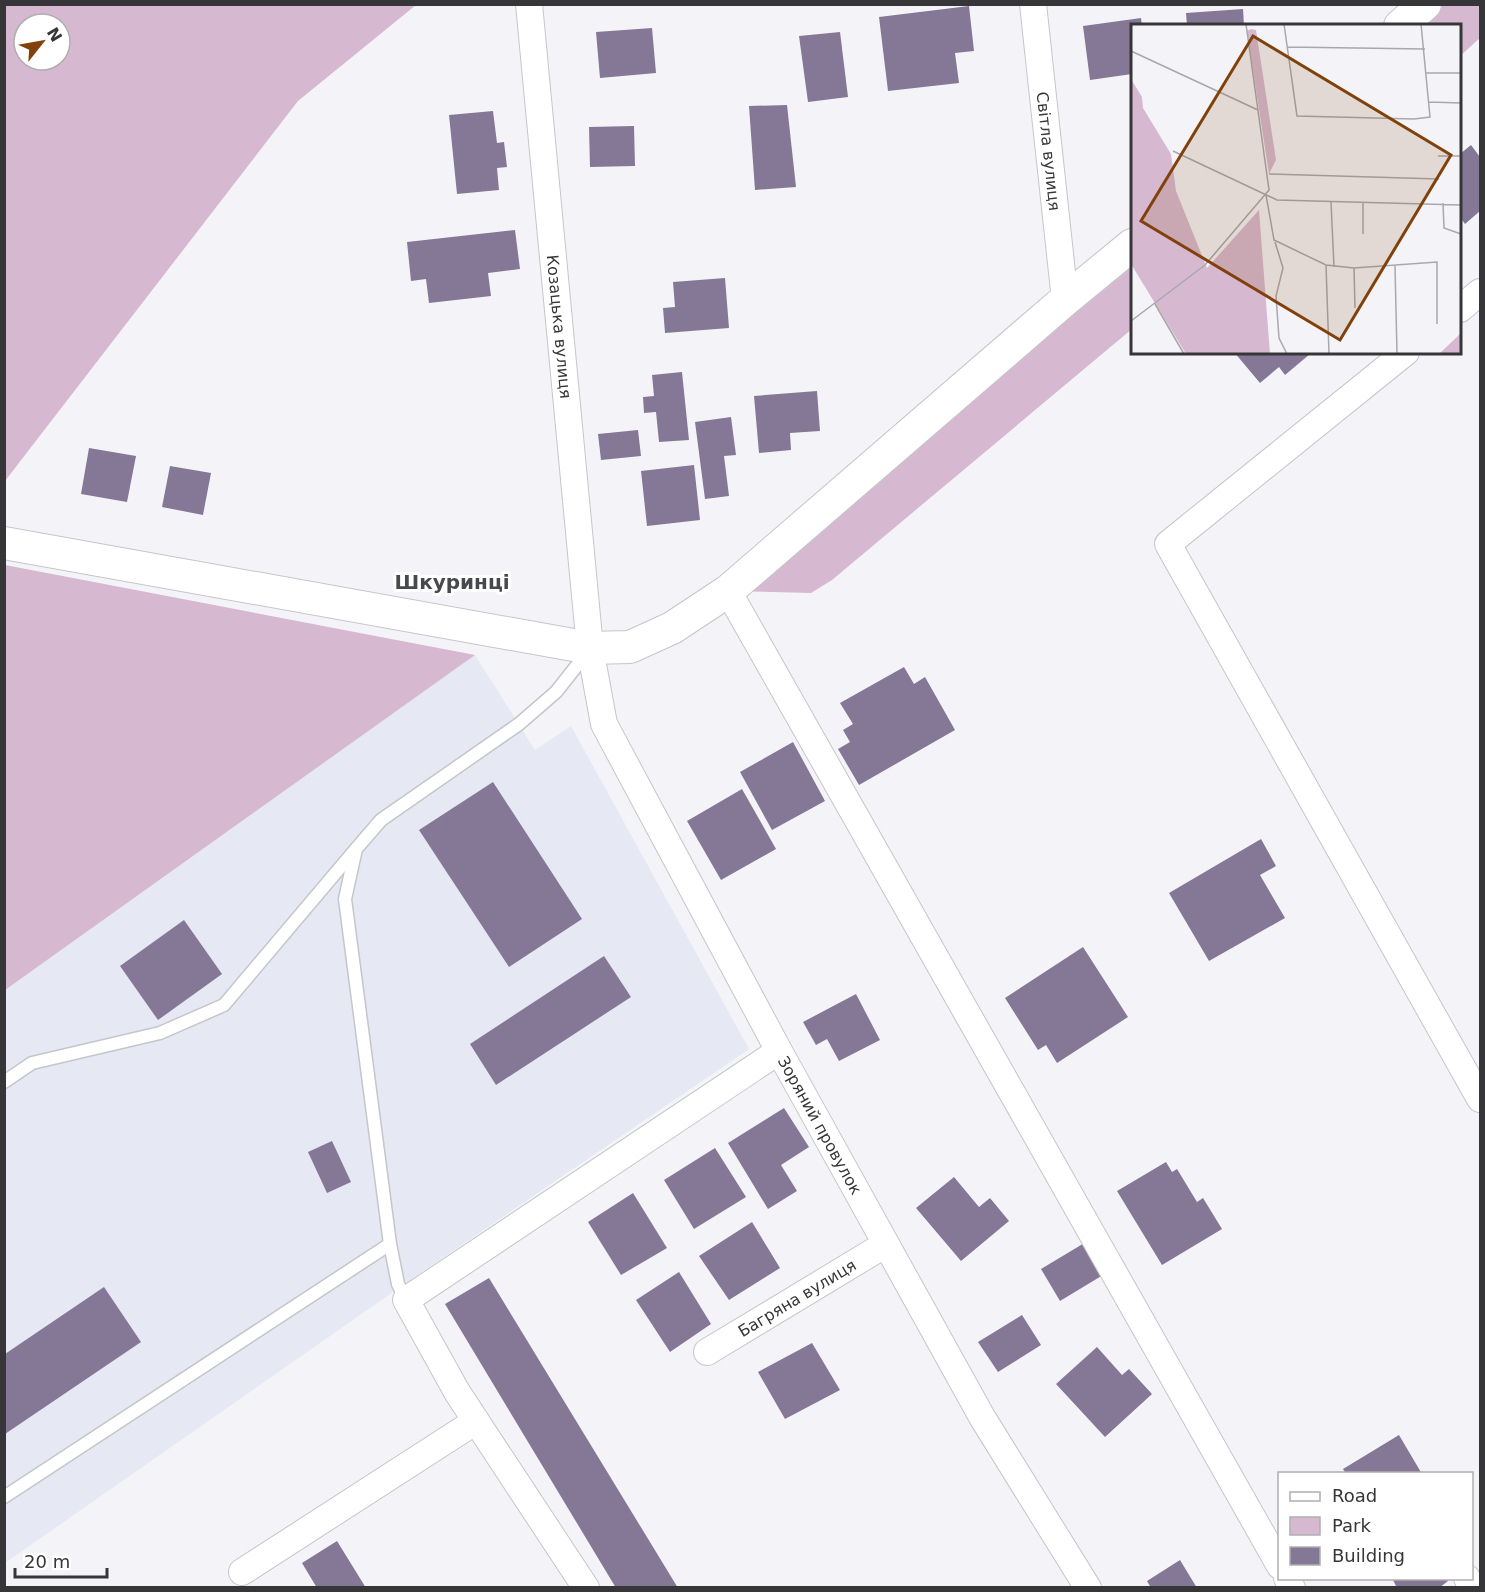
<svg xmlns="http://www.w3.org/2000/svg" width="1485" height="1592" font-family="'DejaVu Sans',sans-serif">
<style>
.built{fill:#e6e8f3}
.green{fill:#d6b9d1;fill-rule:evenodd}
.building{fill:#857796}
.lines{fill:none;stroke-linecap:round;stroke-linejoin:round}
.service-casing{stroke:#c5c6c9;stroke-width:15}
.minor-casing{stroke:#c5c6c9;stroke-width:28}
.tertiary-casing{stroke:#c5c6c9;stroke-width:34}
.service{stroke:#fff;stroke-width:12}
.minor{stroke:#fff;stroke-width:26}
.tertiary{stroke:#fff;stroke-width:32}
.labels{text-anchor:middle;stroke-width:6;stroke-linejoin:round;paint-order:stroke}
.street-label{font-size:16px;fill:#363638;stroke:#fff}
.quarter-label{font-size:20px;font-weight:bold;fill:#48494c;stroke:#fff}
.inset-road{fill:none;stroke:#a8a8ab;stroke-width:1.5}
.view{fill:#82410b;fill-opacity:0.15;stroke:#82410b;stroke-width:3}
.inset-edge{fill:none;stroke:#363638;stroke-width:3}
</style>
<rect width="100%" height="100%" fill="#f4f4f8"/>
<polygon class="built" points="475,655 535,750 571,726 749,1049 416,1276 5,1563 4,990"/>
<g class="green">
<path d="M5 4 416 5 298 101 5 481ZM24 24H60V60H24Z"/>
<polygon points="1425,5 1480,5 1480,38 1460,56 1460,26 1400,26"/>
<polygon points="1132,245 1132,329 832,580 811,593 728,591"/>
<polygon points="5,565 475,655 5,990"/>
</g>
<g class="building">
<polygon points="969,6 974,51 955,53 959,83 888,91 879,17"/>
<polygon points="1243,9 1244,26 1187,26 1186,13"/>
<polygon points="1141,18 1142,26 1132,26 1132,74 1090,80 1083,26"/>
<polygon points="652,28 656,73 600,78 596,32"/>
<polygon points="840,32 848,97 808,102 799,36"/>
<polygon points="787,105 796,187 755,190 749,106"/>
<polygon points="493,111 497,143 504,142 507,167 497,168 499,190 457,194 449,115"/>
<polygon points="634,126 635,166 590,167 589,127"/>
<polygon points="1471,145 1480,157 1480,211 1465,224 1460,217 1460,154"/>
<polygon points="515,230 520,269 488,273 491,296 429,303 426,279 411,281 407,242"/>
<polygon points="725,278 729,328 665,333 663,308 675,307 673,282"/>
<polygon points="1234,352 1308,352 1310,354 1285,375 1279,367 1260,383"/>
<polygon points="682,372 689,440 659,442 656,412 644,413 643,397 654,396 652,375"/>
<polygon points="817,391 820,431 790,433 791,450 759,453 754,396"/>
<polygon points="731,417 736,455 724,456 729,496 705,499 695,422"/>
<polygon points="638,430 641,456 601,460 598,434"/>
<polygon points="89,448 136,456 127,502 81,494"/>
<polygon points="694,465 700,520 647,526 641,471"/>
<polygon points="170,466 211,473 203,515 162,507"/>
<polygon points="904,667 914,684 925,677 955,730 859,785 838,749 850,742 843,730 853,724 840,703"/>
<polygon points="793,742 825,801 772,830 740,772"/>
<polygon points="493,782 582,919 509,967 419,830"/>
<polygon points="742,789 776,849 721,880 687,821"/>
<polygon points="1261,839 1276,866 1260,875 1285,918 1209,961 1169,893"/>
<polygon points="184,920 222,974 158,1020 120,966"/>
<polygon points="1083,947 1128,1017 1057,1063 1046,1045 1038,1050 1005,998"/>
<polygon points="604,956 631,997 496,1085 470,1044"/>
<polygon points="856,994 880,1040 839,1061 827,1039 816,1045 803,1022"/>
<polygon points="784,1108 809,1147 781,1165 797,1191 768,1209 728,1143"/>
<polygon points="332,1141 351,1182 327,1193 308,1152"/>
<polygon points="715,1148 746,1197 694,1229 664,1180"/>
<polygon points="1166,1162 1172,1172 1177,1169 1197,1202 1203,1198 1222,1229 1162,1265 1117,1191"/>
<polygon points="954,1177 979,1207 990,1198 1009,1221 961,1261 916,1208"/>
<polygon points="633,1193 667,1248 621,1275 588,1222"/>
<polygon points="752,1222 780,1268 729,1300 699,1256"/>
<polygon points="1086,1242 1103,1275 1060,1301 1041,1269"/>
<polygon points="679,1272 711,1324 670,1352 636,1300"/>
<polygon points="489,1278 678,1588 616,1588 445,1304"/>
<polygon points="104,1287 141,1342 5,1434 5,1354"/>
<polygon points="1022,1315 1041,1345 998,1372 978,1342"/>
<polygon points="812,1343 840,1390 785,1419 758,1372"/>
<polygon points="1097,1347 1122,1375 1129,1369 1152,1394 1105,1437 1056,1384"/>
<polygon points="1399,1435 1422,1474 1346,1474 1343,1469"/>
<polygon points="337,1541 366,1588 317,1588 302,1563"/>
<polygon points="1180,1560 1197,1588 1151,1588 1147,1581"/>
<polygon points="1392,1578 1447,1578 1448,1581 1439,1588 1397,1588"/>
</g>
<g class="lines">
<g class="service-casing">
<g id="service">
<polyline points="4,1082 32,1063 160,1033 224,1005 355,850"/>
<polyline points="406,1300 398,1284 390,1244 345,899 356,849 381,820 519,724 556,692 590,649"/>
<polyline points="4,1497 390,1244"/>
</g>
</g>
<g class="minor-casing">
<g id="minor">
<path id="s1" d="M529 4 590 648 604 724 779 1051 982 1417 1088 1588"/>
<path id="s2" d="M1033 4 1065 300"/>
<polyline points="1460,309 1480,292"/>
<polyline points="1406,352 1168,544 1480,1099"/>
<polyline points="728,591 1280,1566"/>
<path id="s3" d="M707 1352 886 1244"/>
<polyline points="242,1572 476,1421"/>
<polyline points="1287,1578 1292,1588"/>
<polyline points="1467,1578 1472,1588"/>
<polyline points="586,1588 457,1392 406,1300 779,1051"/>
</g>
</g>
<g class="tertiary-casing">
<g id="tertiary">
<polyline points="1400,26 1425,4"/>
<polyline points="4,543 590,648 630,647 672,628 728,591 1065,300 1132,245"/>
</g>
</g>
<use href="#service" class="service"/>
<use href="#minor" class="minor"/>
<use href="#tertiary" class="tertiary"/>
</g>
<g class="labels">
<g class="street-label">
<text dy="6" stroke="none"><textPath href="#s2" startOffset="148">Світла вулиця</textPath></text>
<text dy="6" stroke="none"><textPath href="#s1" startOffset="324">Козацька вулиця</textPath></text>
<text dy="6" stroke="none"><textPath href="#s1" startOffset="1180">Зоряний провулок</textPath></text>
<text dy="6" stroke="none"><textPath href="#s3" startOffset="105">Багряна вулиця</textPath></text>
</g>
<g class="quarter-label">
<text x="452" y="589">Шкуринці</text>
</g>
</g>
<g transform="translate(1131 24)">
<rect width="330" height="330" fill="#f4f4f8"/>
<path d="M120 5 125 6 145 136 138 150 116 7ZM0 55 11 73 12 84 40 130 45 167 76 244 128 186 139 330H55L0 240ZM330 309V330H308Z" fill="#d6b9d1"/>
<path class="inset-road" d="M153 0 166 92 283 95 299 93 290 0M156 23 294 25M0 27 127 86M295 49H330M298 78 330 79M42 127 146 176 330 181M307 132H330M138 150 308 155M135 171 143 216 195 241 223 244 306 238V300M200 178 203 243M232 179V210M312 179 313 204 330 210M144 218 152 244 145 272 148 314 156 330M195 241 198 330M264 242 266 330M223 244 224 284M24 280 53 330M0 297 74 241 138 166 115 0"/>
<path class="view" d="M122 12 320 131 209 316 10 197Z"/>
<rect width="330" height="330" class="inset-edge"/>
</g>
<rect width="1485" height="1592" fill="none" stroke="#363638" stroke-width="12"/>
<rect x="1278" y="1472" width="195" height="108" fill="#ffffff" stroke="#afafaf" stroke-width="1.5"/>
<rect x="1290" y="1492" width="30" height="9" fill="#ffffff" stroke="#afafaf" stroke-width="1.5"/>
<text x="1332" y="1502" font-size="18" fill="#363638">Road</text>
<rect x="1290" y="1517" width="30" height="18" fill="#d6b9d1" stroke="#afafaf" stroke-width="1.5"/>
<text x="1332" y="1532" font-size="18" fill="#363638">Park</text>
<rect x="1290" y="1547" width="30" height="18" fill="#857796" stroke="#afafaf" stroke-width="1.5"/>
<text x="1332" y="1562" font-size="18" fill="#363638">Building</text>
<g transform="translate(42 42) rotate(59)"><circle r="28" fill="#ffffff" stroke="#afafaf" stroke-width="1.5"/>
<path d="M0-4.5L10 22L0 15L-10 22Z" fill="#82410b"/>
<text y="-9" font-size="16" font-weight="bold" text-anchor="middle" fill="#363638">N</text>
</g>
<path d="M15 1568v9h92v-9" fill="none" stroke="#363638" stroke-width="3"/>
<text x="24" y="1568" font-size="18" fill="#363638" stroke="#ffffff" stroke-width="4.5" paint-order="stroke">20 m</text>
</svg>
